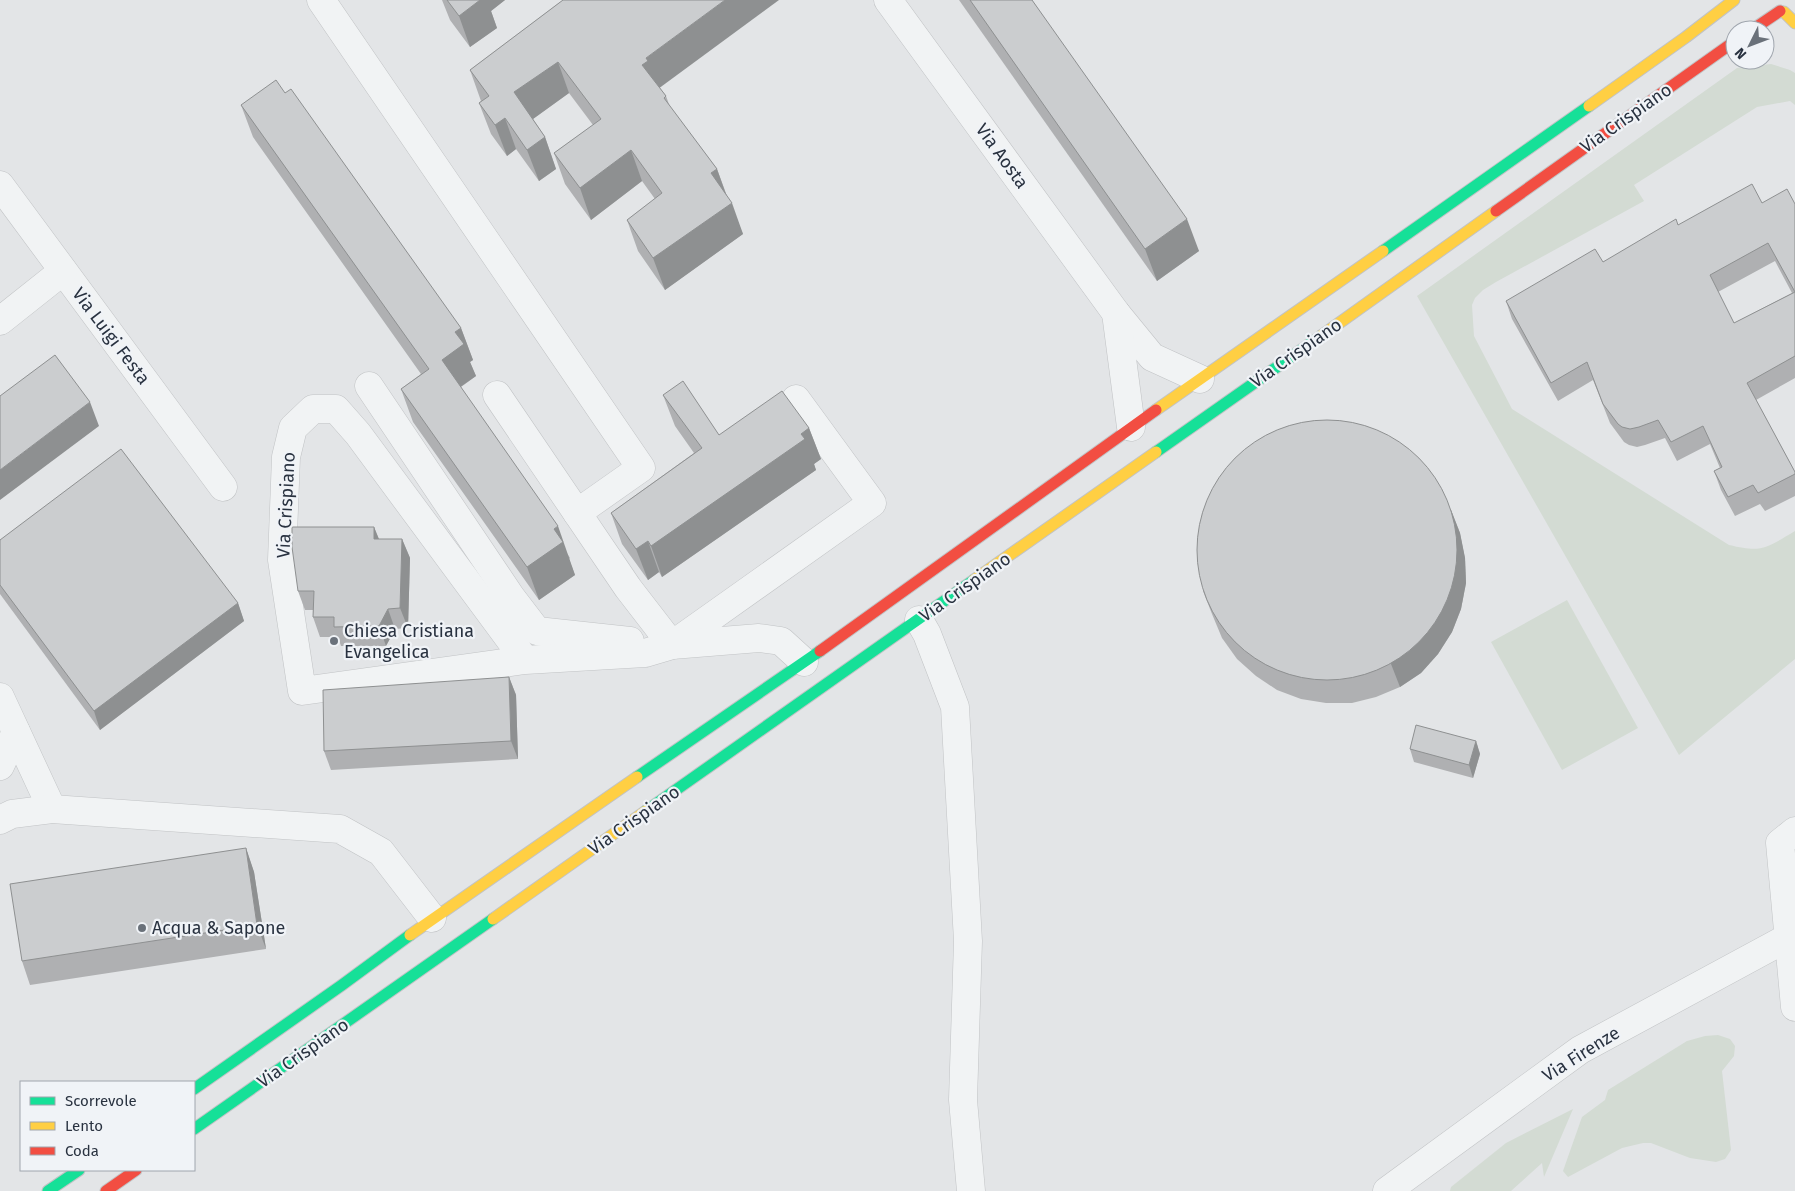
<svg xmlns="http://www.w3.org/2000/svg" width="1795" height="1191" font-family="'Fira Sans',sans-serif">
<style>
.green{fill:#d3dbd3}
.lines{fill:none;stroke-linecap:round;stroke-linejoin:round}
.street-casing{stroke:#c1c3c5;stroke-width:29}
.fast-casing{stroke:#c1c3c5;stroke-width:13}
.slow-casing{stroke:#c1c3c5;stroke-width:13}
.jam-casing{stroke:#c1c3c5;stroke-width:13}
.street{stroke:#f1f3f4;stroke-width:28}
.fast{stroke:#16e098;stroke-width:11}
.slow{stroke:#ffcf43;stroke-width:11}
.jam{stroke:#f24e42;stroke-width:11}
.wall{fill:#afb0b2;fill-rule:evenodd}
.shaded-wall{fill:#8e9091}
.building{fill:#cbcdcf;stroke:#8e9091;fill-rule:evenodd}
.poi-dot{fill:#6a717a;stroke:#f0f3f7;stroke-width:2}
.labels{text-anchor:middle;stroke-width:4.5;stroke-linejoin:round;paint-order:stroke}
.street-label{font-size:18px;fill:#293240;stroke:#f0f3f7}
.poi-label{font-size:18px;fill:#293240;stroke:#f0f3f7;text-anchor:start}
</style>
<rect width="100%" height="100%" fill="#e3e5e7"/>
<g class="green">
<path d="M1771 64 1790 70 1795 73V105L1790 101 1757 107 1634 185 1644 201 1496 282 1483 290 1475 298 1472 305 1474 336 1512 409 1729 545C1763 553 1766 548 1795 531V659L1679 755 1417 296 1737 68Z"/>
<polygon points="1567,600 1638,728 1562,770 1491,642"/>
<polygon points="1718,1035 1730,1039 1735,1046 1734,1056 1722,1071 1731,1150 1725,1159 1716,1162 1690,1158 1651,1143 1643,1143 1622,1148 1568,1177 1563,1171 1582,1117 1605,1100 1608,1090 1687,1041 1705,1036"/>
<polygon points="1573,1109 1544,1177 1542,1163 1511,1191 1450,1191 1451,1187 1506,1143"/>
</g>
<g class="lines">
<g class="street-casing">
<g id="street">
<polyline points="321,0 641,468 577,513"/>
<polyline points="888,0 1116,313 1152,357 1200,379"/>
<polyline points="0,185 223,487"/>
<polyline points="1116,313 1131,427"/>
<polyline points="0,321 63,271"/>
<polyline points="369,386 511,597 537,631 630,641"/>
<polyline points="497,395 628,588 672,645 872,503 796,399"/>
<polyline points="919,620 927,634 955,707 968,941 963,1100 971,1191"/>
<polyline points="525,660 358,434 336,409 313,409 293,428 286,457 282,560 302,691 525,660 645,653 672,645 759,638 781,641 804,662"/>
<polyline points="0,697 52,809"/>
<polyline points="0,766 16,732"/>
<polyline points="0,820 12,814 52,809 340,829 381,852 432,918"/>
<polyline points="1795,831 1780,843 1795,1007"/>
<polyline points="1387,1191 1580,1050 1789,937"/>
</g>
</g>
<g class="fast-casing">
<g id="fast">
<polyline points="1383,251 1589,106"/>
<polyline points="1156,452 1321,336"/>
<polyline points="637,777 820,651"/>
<polyline points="646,811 974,580"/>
<polyline points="194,1089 342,985 410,935"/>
<polyline points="194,1129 493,919"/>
<polyline points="48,1191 79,1170"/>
</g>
</g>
<g class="slow-casing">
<g id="slow">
<polyline points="1784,12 1795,23"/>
<polyline points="1589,106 1686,37 1734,0"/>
<polyline points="1321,336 1496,211"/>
<polyline points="1156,410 1383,251"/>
<polyline points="974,580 1156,452"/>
<polyline points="493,919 646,811"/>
<polyline points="410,935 637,777"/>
</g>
</g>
<g class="jam-casing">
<g id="jam">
<polyline points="1752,30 1780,11"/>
<polyline points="1496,211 1735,41"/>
<polyline points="820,651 1156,410"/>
<polyline points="106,1191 136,1170"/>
</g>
</g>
<use href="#street" class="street"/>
<use href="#fast" class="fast"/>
<use href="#slow" class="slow"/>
<use href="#jam" class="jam"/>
</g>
<g class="wall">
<polygon points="442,0 505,0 491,11 497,28 470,47 450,20"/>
<polygon points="563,0 660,88 666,96 670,107 717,169 727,196 743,234 665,290 638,251 627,220 655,199 642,181 591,220 565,184 554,153 593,125 569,93 533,119 545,137 556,169 539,181 516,149 507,156 491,134 479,103 481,101 470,70"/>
<polygon points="959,0 1032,0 1199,251 1157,281"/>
<polygon points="285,93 461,328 473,360 470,362 476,376 461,387 570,558 569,559 575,575 539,600 413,422 401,389 421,374 253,137 241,105"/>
<path d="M1762 203 1795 204V378L1756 400 1795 472V496L1765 511 1760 504 1735 516 1721 490 1714 471 1720 468 1710 444 1677 461 1665 438 1645 445 1637 447 1629 445 1624 442 1610 423 1593 380 1558 401 1512 319 1506 301 1603 262 1678 225ZM1775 261 1792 293 1734 323 1718 292Z"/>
<polygon points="663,395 719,435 809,428 821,459 814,464 816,470 662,577 659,572 648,580 622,544 611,513 694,453 675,426"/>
<polygon points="1451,510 1460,533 1465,558 1466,583 1461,609 1452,632 1438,654 1421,673 1400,687 1376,697 1352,703 1326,703 1301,699 1277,690 1256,676 1237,659 1222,638 1212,614 1203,591"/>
<polygon points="374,527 379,539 402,539 410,558 408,628 395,629 386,646 341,646 338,637 320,637 313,617 313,610 305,610 298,591"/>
<polygon points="0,540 238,603 244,621 100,730 0,594"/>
<polygon points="509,677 516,695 518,759 331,770 324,751"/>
<polygon points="1476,741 1480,754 1473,778 1414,762 1410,749"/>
<polygon points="246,848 254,872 266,949 30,985 22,961"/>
</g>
<g class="shaded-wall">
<polygon points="480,0 505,0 491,11 497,28 470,47 459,16"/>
<polygon points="725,0 779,0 658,89 642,65 646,58"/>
<polygon points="558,62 569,93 526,124 514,92"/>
<polygon points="505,118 516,149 507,156 495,125"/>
<polygon points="545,137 556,169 539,181 527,150"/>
<polygon points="631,150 642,181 591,220 580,188"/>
<polygon points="717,169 728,200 711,173"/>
<polygon points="732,203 743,234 665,290 653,258"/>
<polygon points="1187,219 1199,251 1157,281 1145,249"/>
<polygon points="461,328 473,360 470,362 476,376 453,392 442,360 455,332"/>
<polygon points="90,402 99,426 0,500 0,470"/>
<polygon points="809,428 821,459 814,464 816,470 662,577 651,546"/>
<polygon points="1451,510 1460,533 1465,558 1466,583 1461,609 1452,632 1438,654 1421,673 1400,687 1391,664"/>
<polygon points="558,526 575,575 539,600 527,567 554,529"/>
<polygon points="374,527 382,547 374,539"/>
<polygon points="402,539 410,558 408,628 400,608"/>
<polygon points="648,541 659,572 648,580 636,549"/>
<polygon points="238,603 244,621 100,730 94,711"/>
<polygon points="388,609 395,629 386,646 379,626"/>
<polygon points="509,677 516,695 518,759 511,741"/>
<polygon points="1476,741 1480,754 1473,778 1469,765"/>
<polygon points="246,848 254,872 266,949 257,925"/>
</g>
<g class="building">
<polygon points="447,0 480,0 459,16"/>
<polygon points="563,0 725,0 646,58 648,61 642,65 666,96 664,98 717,169 711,173 732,203 653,258 627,220 662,193 631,150 580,188 554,153 601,119 558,62 514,92 545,137 527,150 505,118 495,125 479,103 489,96 470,70"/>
<polygon points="970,0 1032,0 1187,219 1145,249"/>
<polygon points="276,80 285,93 291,89 461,328 455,332 464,344 442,360 558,526 554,529 563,542 527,567 401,389 429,369 241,105"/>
<path d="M1752 184 1762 203 1787 189 1795 204V356L1747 383 1795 472V474L1758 493 1753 485 1728 497 1714 471 1722 467 1703 426 1671 442 1658 420 1639 427 1630 429 1622 427 1618 424 1603 404 1587 362 1551 383 1506 301 1595 249 1603 262 1676 219 1678 225ZM1768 243 1795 292 1734 323 1710 275Z"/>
<polygon points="55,355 90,402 0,470 0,396"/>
<polygon points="683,381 719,435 782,391 809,428 801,434 805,439 651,546 648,541 636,549 611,513 702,448 663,395"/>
<circle cx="1327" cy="550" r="130"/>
<polygon points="121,449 238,603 94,711 0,585 0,540"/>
<polygon points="292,527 374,527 374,539 402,539 400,608 388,609 379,626 334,627 334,617 313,617 314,591 298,591 292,547"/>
<polygon points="509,677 511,741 324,751 323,690"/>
<polygon points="1416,725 1476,741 1469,765 1410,749"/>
<polygon points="246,848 257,925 22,961 10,884"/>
</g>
<g class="poi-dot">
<circle cx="334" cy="641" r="5"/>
<circle cx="142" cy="928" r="5"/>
</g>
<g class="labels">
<g class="street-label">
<text transform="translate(1626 118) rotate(-35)" y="6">Via Crispiano</text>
<text transform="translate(1002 156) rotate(54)" y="6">Via Aosta</text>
<text transform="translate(111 336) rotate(53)" y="6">Via Luigi Festa</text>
<text transform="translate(1296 353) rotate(-35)" y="6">Via Crispiano</text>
<text transform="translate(286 505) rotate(-87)" y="6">Via Crispiano</text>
<text transform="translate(965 587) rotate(-35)" y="6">Via Crispiano</text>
<text transform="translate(634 820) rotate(-35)" y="6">Via Crispiano</text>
<text transform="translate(303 1053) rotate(-35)" y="6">Via Crispiano</text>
<text transform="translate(1581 1054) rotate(-32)" y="6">Via Firenze</text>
</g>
<g class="poi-label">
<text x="344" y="637">Chiesa Cristiana<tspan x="344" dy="21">Evangelica</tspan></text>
<text x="152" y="934">Acqua &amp; Sapone</text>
</g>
</g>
<rect x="20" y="1081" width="175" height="90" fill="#f0f3f7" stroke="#a0a6ae"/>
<rect x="30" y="1097" width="25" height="8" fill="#16e098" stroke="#a0a6ae"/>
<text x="65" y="1106" font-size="15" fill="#293240">Scorrevole</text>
<rect x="30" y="1122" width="25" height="8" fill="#ffcf43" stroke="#a0a6ae"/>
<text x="65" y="1131" font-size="15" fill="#293240">Lento</text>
<rect x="30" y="1147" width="25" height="8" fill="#f24e42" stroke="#a0a6ae"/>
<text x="65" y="1156" font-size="15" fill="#293240">Coda</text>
<g transform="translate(1750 45) rotate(228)"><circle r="24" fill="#f0f3f7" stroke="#a0a6ae"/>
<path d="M0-4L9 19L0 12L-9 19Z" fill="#6a717a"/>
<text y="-8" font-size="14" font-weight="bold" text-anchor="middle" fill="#293240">N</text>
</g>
</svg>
